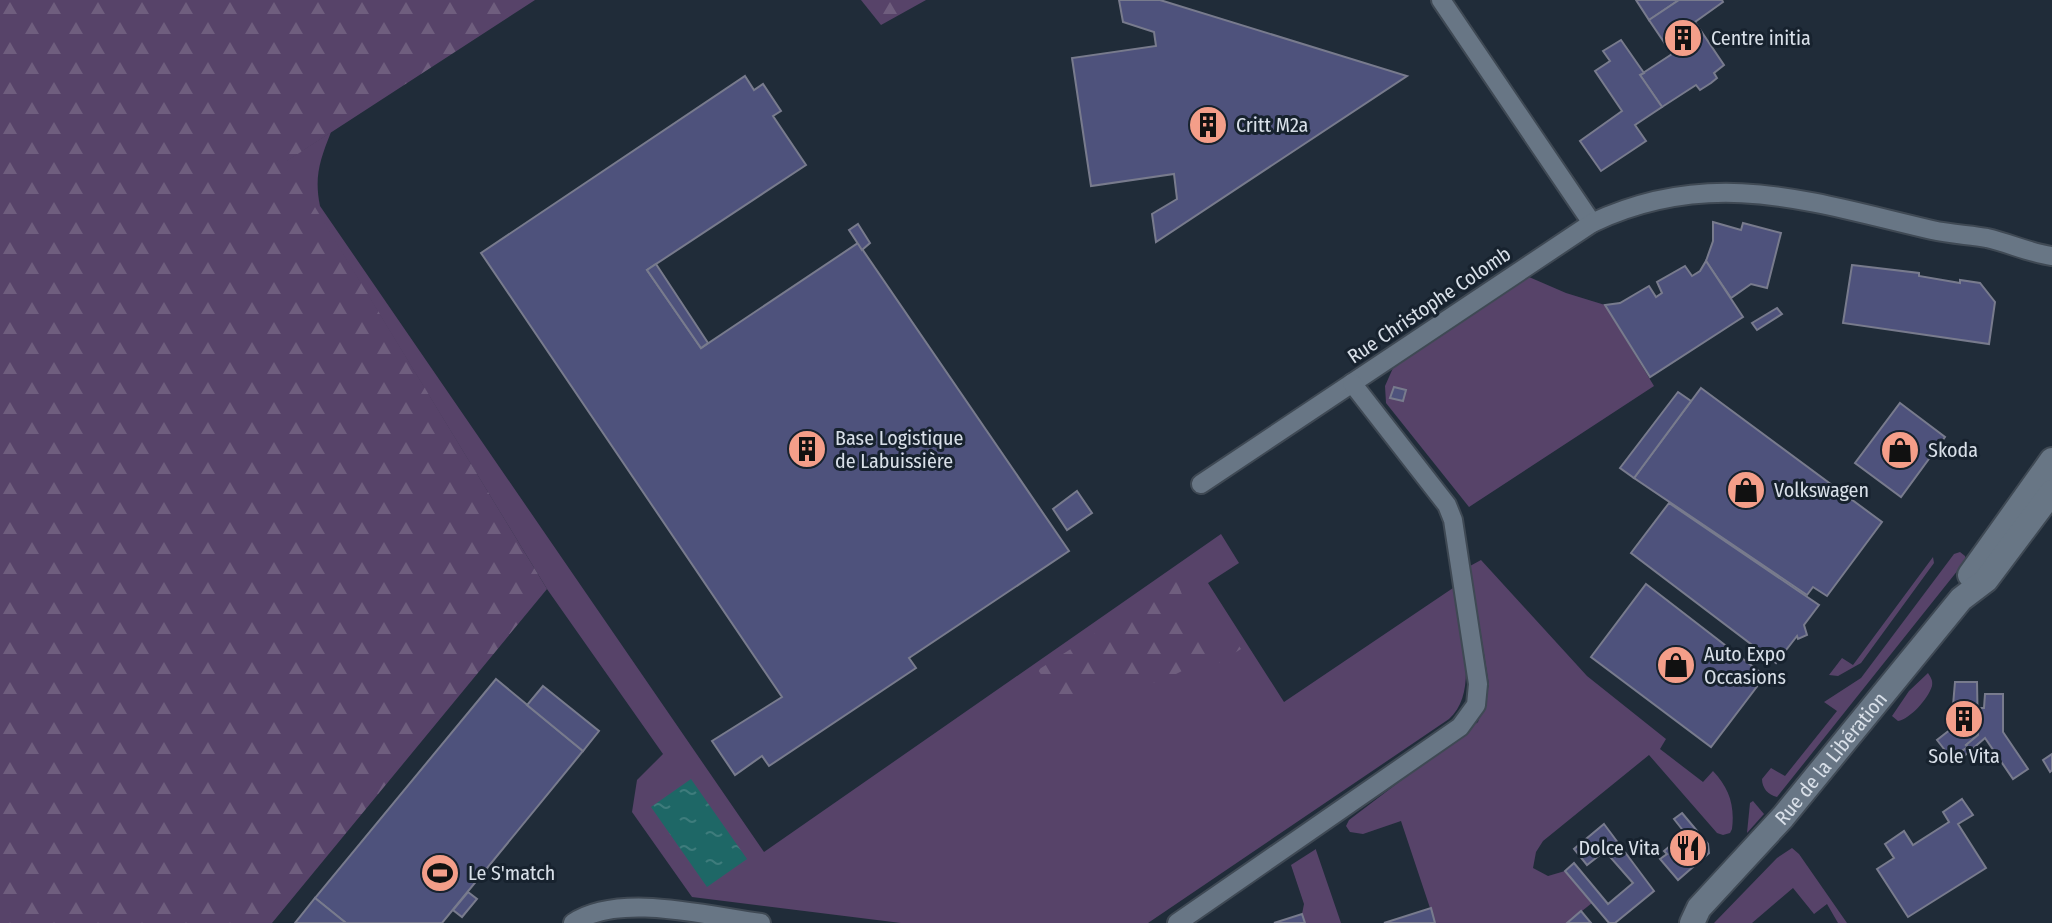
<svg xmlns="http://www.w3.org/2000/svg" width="2052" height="923" font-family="'Fira Sans Condensed',sans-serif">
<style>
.grass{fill:#574369}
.forest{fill:url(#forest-firs)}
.water{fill:url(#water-ripples)}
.building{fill:#4e527c;stroke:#787b8d;stroke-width:2}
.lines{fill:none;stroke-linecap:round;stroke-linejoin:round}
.street-casing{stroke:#3f4954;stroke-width:22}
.secondary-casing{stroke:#3f4954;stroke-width:28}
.street{stroke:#687685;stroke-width:18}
.secondary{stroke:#687685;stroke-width:24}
.labels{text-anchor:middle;stroke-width:6;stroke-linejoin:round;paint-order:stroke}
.poi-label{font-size:20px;fill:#d9e0e9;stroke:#17222e;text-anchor:start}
.street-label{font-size:20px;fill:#d9e0e9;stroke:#17222e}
</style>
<defs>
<pattern id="forest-firs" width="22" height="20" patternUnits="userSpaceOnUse" patternTransform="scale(2)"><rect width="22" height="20" fill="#574369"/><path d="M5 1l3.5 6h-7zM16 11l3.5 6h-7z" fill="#6f5e7e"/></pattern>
<pattern id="water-ripples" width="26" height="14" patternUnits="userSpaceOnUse" patternTransform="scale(2)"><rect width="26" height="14" fill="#1e6766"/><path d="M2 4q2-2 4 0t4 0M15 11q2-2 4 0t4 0" fill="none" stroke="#3e7c7c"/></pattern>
</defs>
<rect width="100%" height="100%" fill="#202c39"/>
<g class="grass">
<path d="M331 132C320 160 314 177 320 206L764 852 1221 534 1239 563 1208 583 1284 702 1453 588C1459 625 1481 691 1449 719L1148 923H901L692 897 632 812 637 780 663 754 547 589 286 161Z"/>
<polygon points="1529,277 1566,293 1605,305 1654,386 1469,507 1386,403 1385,386 1393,368"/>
<path d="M1960 552 1965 556 1966 560 1777 797C1768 795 1762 788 1762 779L1771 768 1785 776 1837 711 1824 702 1861 678 1954 554Z"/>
<polygon points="1933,557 1934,563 1861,663 1838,676 1829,675 1842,658 1853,665"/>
<path d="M1481 560 1587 676 1666 739 1660 749 1703 782 1713 771C1729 788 1735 805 1732 829L1730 833 1723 835 1717 833 1649 755 1543 841 1536 852 1533 868 1548 876 1565 871 1592 903 1567 923H1435L1401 821 1363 834 1350 832 1346 826 1349 820 1478 722 1489 685 1470 566Z"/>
<path d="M1928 673C1931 678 1933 680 1932 686 1928 699 1910 719 1898 721L1892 716 1909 691Z"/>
<polygon points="1753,801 1764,814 1747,833 1750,803"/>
<polygon points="1792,848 1799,854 1847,923 1838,923 1827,904 1814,914 1793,888 1752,923 1714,923 1777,858"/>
<polygon points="1316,849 1316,850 1341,923 1305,923 1302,914 1304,904 1291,865"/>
</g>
<g class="forest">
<polygon points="0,0 535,0 287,161 547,589 272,923 0,923"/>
<polygon points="861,0 926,0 881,25"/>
<polygon points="1177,581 1188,611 1203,639 1231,634 1241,649 1211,668 1184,670 1158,683 1111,677 1080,698 1054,693 1038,670"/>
</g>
<polygon class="water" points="691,779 747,859 707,887 651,807"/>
<g class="building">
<polygon points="1119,0 1160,0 1407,76 1156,242 1152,214 1177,199 1174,174 1091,186 1072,58 1156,46 1154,32 1123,22"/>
<polygon points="1636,0 1679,0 1649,20"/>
<polygon points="1679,0 1722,0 1723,2 1695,22 1724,65 1714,73 1717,78 1711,83 1700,90 1696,85 1662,107 1640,75 1672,54 1649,20"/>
<polygon points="1621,40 1644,73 1640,75 1662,107 1635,125 1646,141 1601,171 1580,141 1622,111 1595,71 1610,61 1603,51"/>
<polygon points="745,76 754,90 763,84 781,111 773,116 806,165 647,270 701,348 858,243 1069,551 909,658 916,668 769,766 762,756 735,775 712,741 782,697 481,253"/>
<polygon points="1713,222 1741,230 1743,223 1781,233 1767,288 1751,284 1731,298 1706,261 1713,241"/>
<polygon points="858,224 870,243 862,250 849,230"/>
<polygon points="1706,261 1743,317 1650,377 1605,305 1620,303 1649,286 1656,297 1662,293 1657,282 1685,266 1692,276 1700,271"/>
<polygon points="656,264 708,343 701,348 647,270"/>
<polygon points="1852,265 1919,273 1919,276 1960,283 1960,280 1980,283 1995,302 1989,344 1843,323"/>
<polygon points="1777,308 1782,314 1757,330 1752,323"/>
<polygon points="1394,387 1406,390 1403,401 1390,398"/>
<polygon points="1701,388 1882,522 1827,596 1813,587 1807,595 1634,478"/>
<polygon points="1678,392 1691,401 1634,478 1620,468"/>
<polygon points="1900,403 1945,437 1901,497 1855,463"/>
<polygon points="1077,491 1092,513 1067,530 1053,509"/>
<polygon points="1669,503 1819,605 1804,625 1807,635 1798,639 1797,636 1776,663 1631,553"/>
<polygon points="1646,584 1765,676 1711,747 1591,657"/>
<polygon points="496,679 583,751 442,923 346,923 315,898"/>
<polygon points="1955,682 1977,682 1978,735 1966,745 1968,747 1951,758 1937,740 1951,729"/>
<polygon points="543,686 599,731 583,751 527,705"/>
<polygon points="1985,694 2003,694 2003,732 2028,769 2013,779 1985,738 1956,763 1951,758 1968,747 1966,745 1978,735 1978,708 1984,708"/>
<polygon points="2052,754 2052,770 2050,772 2043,760"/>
<polygon points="1962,799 1973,815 1958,824 1986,868 1908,917 1877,869 1894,858 1885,844 1904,831 1913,845 1949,822 1943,812"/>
<polygon points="1682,813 1708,844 1709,853 1678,880 1660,859 1667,854 1664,851 1685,833 1674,819"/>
<polygon points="1604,824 1654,891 1615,923 1609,923 1565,871 1574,863 1608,904 1633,883 1605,851 1587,865 1574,849"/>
<polygon points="468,892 477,899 462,917 453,910"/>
<polygon points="315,898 346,923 295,923"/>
<polygon points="1431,908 1435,923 1384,923"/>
<polygon points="1581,911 1591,923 1567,923"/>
<polygon points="1302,914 1305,923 1274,923"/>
</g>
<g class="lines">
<g class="street-casing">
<g id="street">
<polyline points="1441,0 1592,223"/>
<path d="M1201 484 1592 223C1712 166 1811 202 1932 230 1950 234 1969 235 1987 238 2009 243 2030 253 2052 256"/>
<path d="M573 923C619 892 708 916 761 923"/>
<polyline points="1177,923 1460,727 1476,705 1478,684 1453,520 1447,505 1352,383"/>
</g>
</g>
<g class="secondary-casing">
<g id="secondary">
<polyline points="1970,575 2052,460"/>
<path id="s1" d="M1692 923 1699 908 1783 817 1961 599 1986 580 2052 492"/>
</g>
</g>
<use href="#street" class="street"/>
<use href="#secondary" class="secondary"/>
</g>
<defs>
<g id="building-disc" transform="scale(2)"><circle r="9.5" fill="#f49e89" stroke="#17222e"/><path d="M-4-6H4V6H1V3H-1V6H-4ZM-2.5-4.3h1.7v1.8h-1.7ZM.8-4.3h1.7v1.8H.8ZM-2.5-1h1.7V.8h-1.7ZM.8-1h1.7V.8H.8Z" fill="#111"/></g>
<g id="shop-disc" transform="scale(2)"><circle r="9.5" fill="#f49e89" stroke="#17222e"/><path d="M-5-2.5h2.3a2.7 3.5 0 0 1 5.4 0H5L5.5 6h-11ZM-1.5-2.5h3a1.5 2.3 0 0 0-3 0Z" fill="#111"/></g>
<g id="restaurant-disc" transform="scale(2)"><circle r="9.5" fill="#f49e89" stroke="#17222e"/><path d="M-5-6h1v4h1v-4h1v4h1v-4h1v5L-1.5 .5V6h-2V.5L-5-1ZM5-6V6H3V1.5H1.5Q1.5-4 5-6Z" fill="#111"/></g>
<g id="stadium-disc" transform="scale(2)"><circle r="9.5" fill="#f49e89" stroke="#17222e"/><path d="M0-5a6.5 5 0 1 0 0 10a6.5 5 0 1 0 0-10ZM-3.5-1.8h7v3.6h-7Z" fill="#111"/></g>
</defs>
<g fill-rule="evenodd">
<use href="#building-disc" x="1683" y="38"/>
<use href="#building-disc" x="1208" y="125"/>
<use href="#building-disc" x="807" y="449"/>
<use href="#shop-disc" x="1900" y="450"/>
<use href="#shop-disc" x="1746" y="490"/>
<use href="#shop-disc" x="1676" y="665"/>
<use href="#building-disc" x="1964" y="719"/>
<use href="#restaurant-disc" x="1688" y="848"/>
<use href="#stadium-disc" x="440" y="873"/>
</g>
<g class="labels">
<g class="poi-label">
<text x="1711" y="45">Centre initia</text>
<text x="1236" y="132">Critt M2a</text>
<text x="835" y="445">Base Logistique<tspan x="835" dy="23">de Labuissière</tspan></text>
<text x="1928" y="457">Skoda</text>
<text x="1774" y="497">Volkswagen</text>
<text x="1704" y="661">Auto Expo<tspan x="1704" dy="23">Occasions</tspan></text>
<text x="1964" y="763" text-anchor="middle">Sole Vita</text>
<text x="1660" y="855" text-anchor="end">Dolce Vita</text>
<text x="468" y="880">Le S'match</text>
</g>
<g class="street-label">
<text transform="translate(1429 305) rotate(-34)" y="7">Rue Christophe Colomb</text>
<text dy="7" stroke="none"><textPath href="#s1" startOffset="216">Rue de la Libération</textPath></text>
</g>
</g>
</svg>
